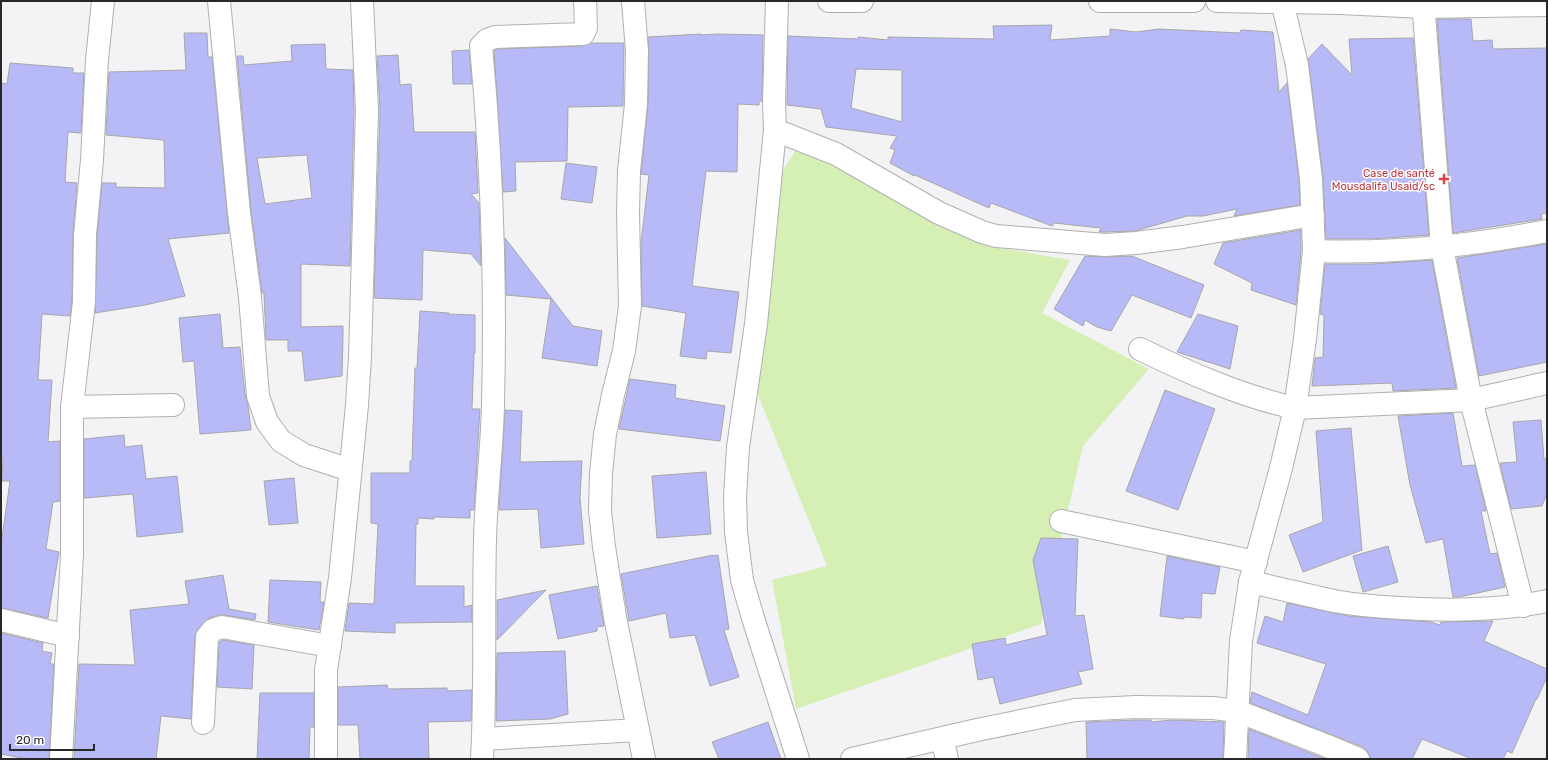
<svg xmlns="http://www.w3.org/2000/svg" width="1548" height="760" font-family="Rubik,sans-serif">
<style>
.green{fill:#d6efb5}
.building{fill:#b8b9f7;stroke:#a7a7aa;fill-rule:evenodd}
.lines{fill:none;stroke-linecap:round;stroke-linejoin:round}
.street-casing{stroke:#b0b0b2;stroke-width:24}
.street{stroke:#fff;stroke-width:22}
.health-dot{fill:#e0444e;stroke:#fff;stroke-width:1.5}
.labels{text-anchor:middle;stroke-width:3;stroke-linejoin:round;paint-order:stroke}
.health-label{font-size:11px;fill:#be3a42;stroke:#fff;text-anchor:end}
</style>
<rect width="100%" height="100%" fill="#f3f3f5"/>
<polygon class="green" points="798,147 984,245 1070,260 1042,313 1149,369 1083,446 1041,624 796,709 772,580 827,566 758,395 773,186"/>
<g class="building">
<polygon points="1437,19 1471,19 1473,41 1492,40 1493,49 1547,48 1547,213 1541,214 1542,219 1453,233"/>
<path d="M1052 25 1050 40 1110 36V29L1136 32 1159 29 1240 33 1241 30 1273 32 1279 92 1287 83 1299 180 1300 205 1234 216 1237 209 1203 216H1187L1135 231 1105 232H1099L1101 228 1054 223 1052 226 991 203 989 208 915 175 914 176 890 163 895 150 890 148 897 136 826 127 821 109 787 105 788 36 858 39V37L888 40V37L994 39 993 26ZM856 69 902 70V122L851 108Z"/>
<polygon points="184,33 207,33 208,57 212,57 229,233 168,239 185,296 145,305 95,313 97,236 102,183 116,183 116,187 165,188 164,140 106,135 109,72 186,70"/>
<polygon points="701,34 701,35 717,34 763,35 762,101 759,101 759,105 738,104 737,172 706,171 692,286 739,292 731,353 707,351 706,359 680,356 686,313 642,306 641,243 649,175 641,174 648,104 648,37"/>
<polygon points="1413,38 1429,235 1372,239 1326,239 1323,177 1308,59 1322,44 1352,75 1349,39"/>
<polygon points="591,43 624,43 623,106 568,107 567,161 515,162 516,191 503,192 494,51 497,49 583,46"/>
<path d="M325 44 326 69 353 70 354 110 350 266 301 264V327L343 326V336L342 376 305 381 302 351H288V340H266L264 293H262L251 212 237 56H243L244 65 292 61 291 45ZM307 155 312 198 265 204 257 158Z"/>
<polygon points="469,50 472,84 453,84 452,51"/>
<polygon points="398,55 400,85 411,84 414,132 475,132 478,193 471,194 479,203 481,266 471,254 423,250 422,300 374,298 380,110 377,56"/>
<polygon points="10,63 73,68 73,73 84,73 81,133 68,132 65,182 77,183 73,234 72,301 70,316 42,314 38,380 52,380 48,442 60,441 60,501 53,502 46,549 59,552 48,618 1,608 1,545 10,481 2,481 3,458 1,458 1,83 7,84"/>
<polygon points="566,163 597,167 592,203 561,199"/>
<polygon points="1301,230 1301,251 1296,305 1251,290 1252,283 1214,264 1223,243"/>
<polygon points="505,238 573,326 602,331 597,366 542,358 551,299 506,295"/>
<polygon points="1547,244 1547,362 1479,376 1457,258"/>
<polygon points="1085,256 1106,257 1132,256 1204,285 1191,318 1132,295 1111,331 1097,327 1085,320 1083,326 1054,309"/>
<polygon points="1432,260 1456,388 1393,391 1392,383 1312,386 1315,358 1323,357 1324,315 1320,314 1325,264 1373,264"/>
<polygon points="420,311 449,313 449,314 475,315 475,353 474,353 472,409 480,409 474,510 470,510 470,518 434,517 434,519 418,518 418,524 416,524 415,586 464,586 464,607 472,605 472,622 395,623 395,633 345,631 349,603 374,604 378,524 371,523 371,473 410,473 410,461 412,461 415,368 417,368"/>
<polygon points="220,314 223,348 240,347 245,394 248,406 251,430 200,434 194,361 183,362 179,318"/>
<polygon points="1198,314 1238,326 1230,369 1177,352"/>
<polygon points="630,379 676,385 675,398 725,406 720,441 619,429"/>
<polygon points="1165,390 1215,409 1178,510 1126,491"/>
<polygon points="505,410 522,411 520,462 582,461 580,498 584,544 541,548 538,509 499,510"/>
<polygon points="1453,413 1462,466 1475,465 1486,511 1481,511 1490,554 1497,553 1505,587 1459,597 1453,597 1443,539 1426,543 1410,485 1398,416"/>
<polygon points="1541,420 1544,459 1547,459 1547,494 1542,506 1511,509 1500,463 1517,462 1513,422"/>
<polygon points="1351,428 1362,550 1303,572 1289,535 1323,522 1316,431"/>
<polygon points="124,435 125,447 142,445 146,479 177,476 183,532 137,537 133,494 84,498 84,439"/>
<polygon points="706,472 711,534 657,538 652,476"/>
<polygon points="294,478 298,523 269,525 264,481"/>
<polygon points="1041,538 1078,539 1075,616 1084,615 1093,669 1078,672 1082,684 1000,704 993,677 978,680 972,644 1005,638 1006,645 1047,635 1033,560"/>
<polygon points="1388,546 1398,582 1363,592 1353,556"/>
<polygon points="713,555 713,556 718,555 729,629 724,630 739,677 710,686 695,635 670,638 666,613 629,621 621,574"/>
<polygon points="1167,556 1220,567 1215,594 1202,593 1201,618 1184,617 1184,619 1160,616"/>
<polygon points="223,575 229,609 256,614 255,620 224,615 218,615 209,618 198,629 195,636 191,719 161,716 156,759 74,759 79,664 135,665 130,610 189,604 185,581"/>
<polygon points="270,580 321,582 320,602 324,602 319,630 268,622"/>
<polygon points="597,586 604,626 597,627 597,631 558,639 549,595"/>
<polygon points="546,590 497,640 497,600"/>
<polygon points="1287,603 1349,616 1431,622 1440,625 1441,622 1493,621 1484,641 1547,669 1547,677 1537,699 1536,699 1512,753 1507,751 1503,759 1472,759 1422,739 1412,759 1374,759 1370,758 1368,752 1363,747 1250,703 1252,692 1308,715 1326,664 1257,643 1265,616 1283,622"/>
<polygon points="1,633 43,643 42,651 52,653 50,664 54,664 49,759 27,759 1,754"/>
<polygon points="223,640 254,645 252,689 217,687 219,642"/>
<polygon points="565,651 568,714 550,719 496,721 497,653"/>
<polygon points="387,685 388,689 447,688 447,691 472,690 471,721 428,722 429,759 360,759 358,725 338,725 338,687"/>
<polygon points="260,693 314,693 314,727 310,727 309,759 257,759"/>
<polygon points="1136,720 1151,720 1151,722 1173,720 1224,722 1223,759 1087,759 1086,722"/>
<polygon points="768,722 781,759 719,759 712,742"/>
<polygon points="1249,729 1320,757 1326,759 1248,759"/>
</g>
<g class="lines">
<g class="street-casing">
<g id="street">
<polyline points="219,1 239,213 250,297 258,396 267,422 281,441 304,455 350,470"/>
<polyline points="633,1 637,51 636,104 629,171 628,212 630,306 624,351 613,395 605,434 601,473 600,511 604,547 615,617 644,759"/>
<polyline points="777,1 774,101 775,130 756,324 738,447 735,497 736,532 742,580 753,618 798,759"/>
<polyline points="829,1 862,1"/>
<polyline points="1100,1 1194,1"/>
<polyline points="1217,1 1340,3 1424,7 1547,5"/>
<polyline points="1423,1 1442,247 1471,400 1523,606"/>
<polyline points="775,130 836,154 939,213 982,232 996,236 1105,245 1136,243 1183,237 1313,215"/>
<path d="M1314 251C1392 254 1470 246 1547 231"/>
<path d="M1140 349C1189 373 1241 396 1295 408L1471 400 1547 383"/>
<polyline points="72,407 173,405"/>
<polyline points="1061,521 1256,562"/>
<path d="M1250 582C1278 588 1306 595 1334 601 1356 605 1378 607 1401 608 1449 611 1499 611 1547 601"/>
<polyline points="1,620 68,636"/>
<polyline points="203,723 207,637 213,630 222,627 330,646"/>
<polyline points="483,739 638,730"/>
<polyline points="942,739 947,759"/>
<polyline points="61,759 72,554 72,407 84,302 85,235 92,160 97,60 103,1"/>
<polyline points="326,759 326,670 340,578 357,405 360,357 367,110 362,1"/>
<path d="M482 759C486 686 483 613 485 540 486 495 492 450 493 404 496 285 492 165 481 46L487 40 495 37 583 34 586 28 585 1"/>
<polyline points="852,759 977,730 1075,710 1136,707 1213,708 1237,711 1325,745 1358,759"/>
<polyline points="1235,759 1241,641 1250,582 1281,468 1295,408 1305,339 1314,251 1311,179 1297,65 1282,1"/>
</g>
</g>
<use href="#street" class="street"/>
</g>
<path class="health-dot" d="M1442 173h4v4h4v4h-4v4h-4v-4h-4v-4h4z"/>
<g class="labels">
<g class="health-label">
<text x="1435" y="177">Case de santé<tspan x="1435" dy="13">Mousdalifa Usaid/sc</tspan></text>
</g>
</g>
<rect width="1548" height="760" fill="none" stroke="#282829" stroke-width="4"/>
<path d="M10 744v6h84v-6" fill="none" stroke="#282829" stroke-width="2"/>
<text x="16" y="744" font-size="12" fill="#282829" stroke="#ffffff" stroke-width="3" paint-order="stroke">20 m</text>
</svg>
